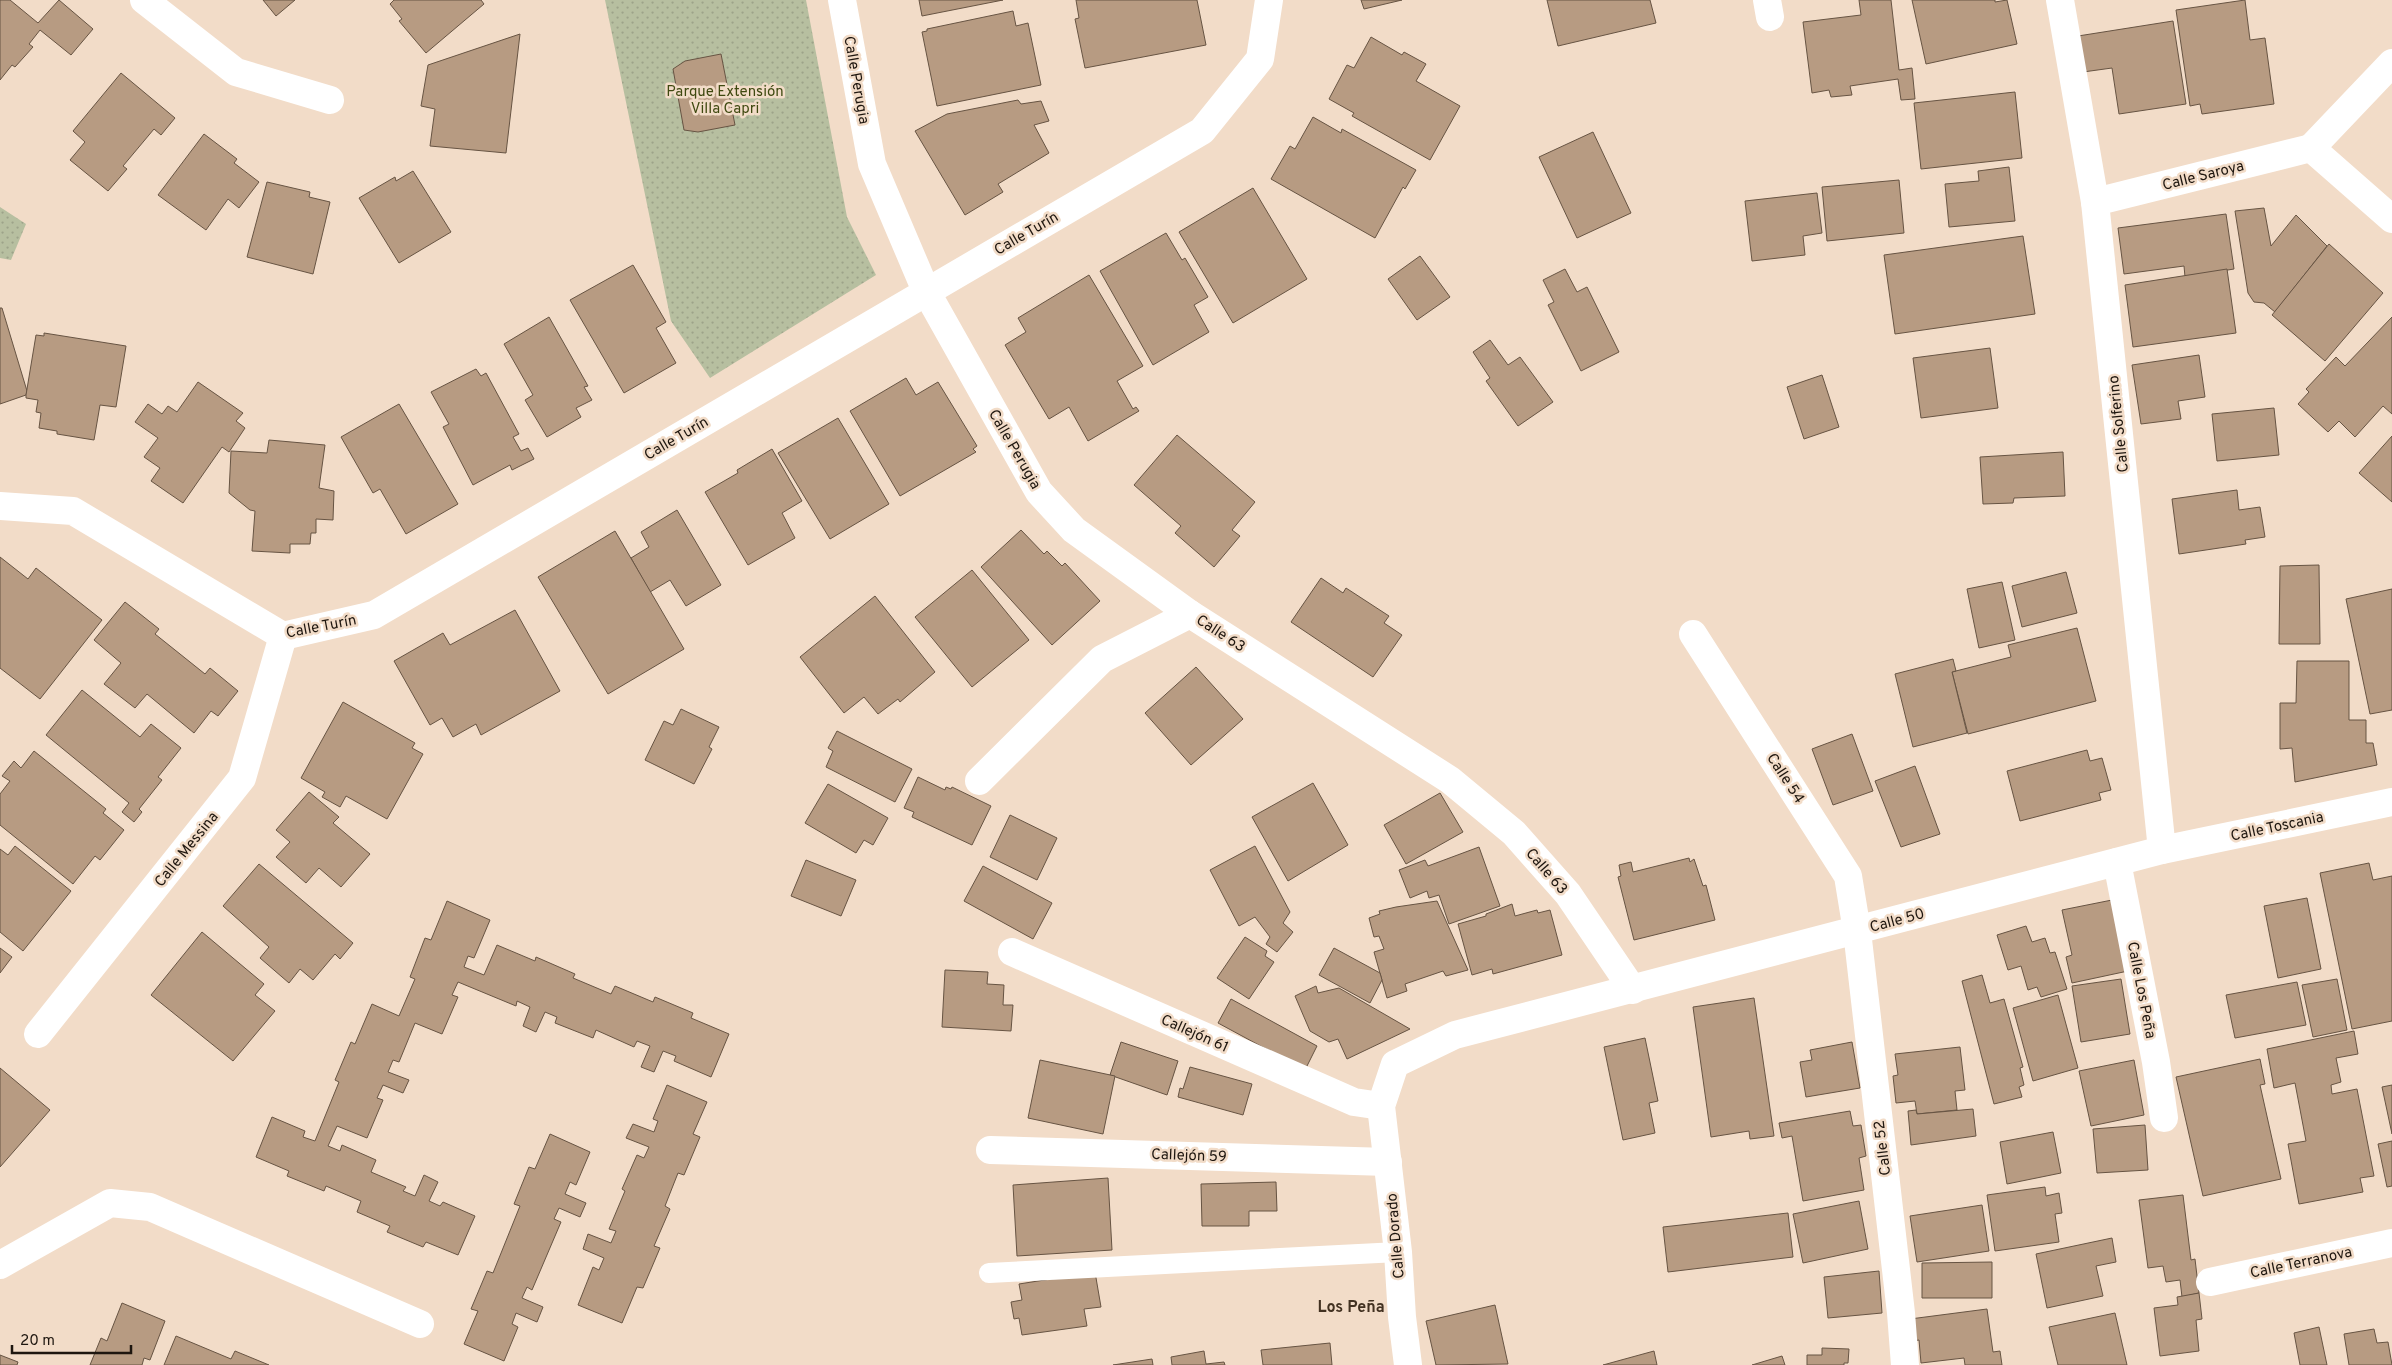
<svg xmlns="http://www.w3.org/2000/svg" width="2392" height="1365" font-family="Overpass,sans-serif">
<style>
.green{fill:url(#green-dots)}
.building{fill:#b79b82;stroke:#675443}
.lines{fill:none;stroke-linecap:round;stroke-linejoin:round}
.lane{stroke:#fff;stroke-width:20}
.street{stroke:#fff;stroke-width:28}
.labels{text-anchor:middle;stroke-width:5;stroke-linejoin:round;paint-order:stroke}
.street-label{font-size:15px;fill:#1e160f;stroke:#f2dcc8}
.park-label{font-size:15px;fill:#3f4910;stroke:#f2dcc8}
.neighbourhood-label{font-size:16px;font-weight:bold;fill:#423121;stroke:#f2dcc8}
</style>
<defs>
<pattern id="green-dots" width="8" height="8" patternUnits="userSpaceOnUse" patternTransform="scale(1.25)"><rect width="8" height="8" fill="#b7bfa0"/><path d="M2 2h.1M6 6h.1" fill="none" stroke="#9da389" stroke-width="1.8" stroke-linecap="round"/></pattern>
</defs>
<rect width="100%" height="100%" fill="#f2dcc8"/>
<g class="green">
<polygon points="605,0 806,0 847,217 876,275 710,378 671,321"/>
<polygon points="0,207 26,224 11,260 0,258"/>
</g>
<g class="building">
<polygon points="0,0 10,0 38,23 59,0 93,29 71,55 40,30 29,44 33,47 15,67 12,65 0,80"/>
<polygon points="263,0 295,0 276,16"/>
<polygon points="394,0 481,0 484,4 426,53 399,21 402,19 390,4"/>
<polygon points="919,0 1003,0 922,16"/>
<polygon points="1076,0 1197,0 1206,45 1085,68 1075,19 1079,18"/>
<polygon points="1361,0 1402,0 1364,9"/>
<polygon points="1547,0 1650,0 1656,23 1558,46"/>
<polygon points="1859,0 1891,0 1899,70 1912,68 1915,99 1901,100 1898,79 1850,86 1852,95 1831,97 1829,90 1812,93 1803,22 1861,15"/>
<polygon points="1912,0 1995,0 1995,2 2007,0 2017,44 1926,64"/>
<polygon points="2245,0 2250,40 2265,38 2274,104 2202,114 2200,104 2190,106 2176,10"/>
<polygon points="1013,11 1016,26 1028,23 1041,85 937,106 922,32 927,31 927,29"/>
<polygon points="2173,21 2186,104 2119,114 2112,68 2083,72 2078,36"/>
<polygon points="520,34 506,153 430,146 435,109 421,106 428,65"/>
<polygon points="1371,37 1402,55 1404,52 1426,64 1416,81 1460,106 1430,160 1352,116 1354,113 1329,99 1347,65 1354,68"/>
<polygon points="721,54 735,125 698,132 684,130 673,69 685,61"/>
<polygon points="121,73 175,118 161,135 154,129 123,166 127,169 108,191 70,160 85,142 73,131"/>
<polygon points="2015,92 2022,158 1921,169 1914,103"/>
<polygon points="1018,100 1021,104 1041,101 1049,121 1034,125 1049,153 998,184 1003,192 965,215 915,131 947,114"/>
<polygon points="1313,117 1341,133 1342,129 1416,170 1405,189 1403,187 1375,238 1271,179 1290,146 1295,149"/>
<polygon points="1593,132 1631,213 1577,238 1539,157"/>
<polygon points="204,134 237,159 234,163 259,182 239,208 228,199 206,230 158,195"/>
<polygon points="2009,167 2015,221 1949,227 1945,184 1979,181 1978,171"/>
<polygon points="413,171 451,232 399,263 359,198 395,177 396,181"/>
<polygon points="1899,180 1904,233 1827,241 1822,187"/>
<polygon points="267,182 310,192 309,197 330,202 313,274 247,257"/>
<polygon points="1253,188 1307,279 1233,323 1179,232"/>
<polygon points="1817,193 1822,233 1803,236 1805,255 1752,261 1745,201"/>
<polygon points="2264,208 2271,246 2296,215 2327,246 2275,312 2264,303 2254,302 2248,293 2235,211"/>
<polygon points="2226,214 2234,269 2185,277 2184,266 2124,274 2118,228"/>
<polygon points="1166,233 1182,260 1185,258 1208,297 1194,305 1209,332 1153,365 1100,271"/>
<polygon points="2023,236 2035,314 1895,334 1884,255"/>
<polygon points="2329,244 2383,293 2325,361 2272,315"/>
<polygon points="1420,256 1450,297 1417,320 1388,279"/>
<polygon points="633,265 666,322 656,328 676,363 624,393 570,300"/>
<polygon points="1565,269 1577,292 1587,287 1619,352 1581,371 1548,305 1554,302 1543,280"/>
<polygon points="2227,269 2236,333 2133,347 2125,285"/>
<polygon points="1089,275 1143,366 1117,381 1133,409 1136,407 1139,411 1088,441 1069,407 1049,419 1005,345 1026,332 1018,318"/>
<polygon points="0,308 2,308 27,391 26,395 0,404"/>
<polygon points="549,317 588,386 584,387 592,400 576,408 581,417 547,437 525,400 533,395 504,344"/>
<polygon points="2392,317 2392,414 2383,406 2355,437 2339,421 2328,432 2298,404 2309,392 2306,389 2336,357 2345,366"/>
<polygon points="44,333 126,346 116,407 100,405 94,440 57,434 57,431 39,428 41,413 36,412 38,400 26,398 26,395 36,335 44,336"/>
<polygon points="1490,340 1508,365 1520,357 1553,402 1518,426 1486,381 1490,378 1473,352"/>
<polygon points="1990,348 1998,408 1921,418 1913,358"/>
<polygon points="2199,355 2205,397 2178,401 2181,419 2141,424 2132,365"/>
<polygon points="476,369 481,376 486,373 519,434 513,437 521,451 528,448 534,459 512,470 510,465 473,485 443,427 449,424 431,392"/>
<polygon points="1822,375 1839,427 1804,439 1787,387"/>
<polygon points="906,378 916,395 938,382 977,446 973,449 976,452 900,496 850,411"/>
<polygon points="198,382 243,413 236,421 245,428 229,452 222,447 183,503 151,481 160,468 144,457 158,438 135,422 148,404 162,414 168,406 177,412"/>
<polygon points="399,404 458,504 406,534 380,489 373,493 341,437"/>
<polygon points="2274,408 2279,455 2217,461 2212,414"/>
<polygon points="838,418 889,504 830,539 778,453"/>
<polygon points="1177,435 1255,502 1232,530 1240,536 1214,567 1175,533 1181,526 1134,485"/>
<polygon points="2392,436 2392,502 2359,473"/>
<polygon points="269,440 325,445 319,488 334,491 333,520 316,519 316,533 311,533 310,544 290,544 290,553 252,551 255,511 250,510 229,493 231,451 267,453"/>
<polygon points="772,449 802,501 782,513 795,538 748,565 705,492 738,473 737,470"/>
<polygon points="2063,452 2065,496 2014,498 2013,503 1983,504 1980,457"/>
<polygon points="2237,490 2239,510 2260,507 2265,537 2245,540 2246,544 2179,554 2172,499"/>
<polygon points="677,510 721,585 686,606 670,580 650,592 631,558 649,547 641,532"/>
<polygon points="1021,530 1044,554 1047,551 1062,566 1065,563 1100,601 1052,645 981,567"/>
<polygon points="615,531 684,649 608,694 538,577"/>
<polygon points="0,557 28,579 36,568 102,620 40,699 0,668"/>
<polygon points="2319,565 2320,644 2279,644 2280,566"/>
<polygon points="972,570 1029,640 972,687 915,617"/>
<polygon points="2066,572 2077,613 2022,627 2012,586"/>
<polygon points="1321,578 1343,593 1346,588 1389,616 1384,623 1402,635 1373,677 1291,622"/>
<polygon points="2002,582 2015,640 1979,648 1967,589"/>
<polygon points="2392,589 2392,710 2370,714 2346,599"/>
<polygon points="875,596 935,672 900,702 898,699 878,714 864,697 844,713 800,657"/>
<polygon points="125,602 159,629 155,634 205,674 210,668 238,691 218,716 211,711 194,733 147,694 135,708 104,684 121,663 94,640"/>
<polygon points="515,610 560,691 481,735 476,724 453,737 442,718 430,725 394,661 443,633 450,645"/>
<polygon points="2077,628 2096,701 1968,734 1952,672 2011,657 2008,645"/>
<polygon points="1953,659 1956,671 1952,672 1967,733 1913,747 1895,674"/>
<polygon points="2297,661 2349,661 2349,720 2366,720 2366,743 2373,743 2377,765 2295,782 2292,748 2280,749 2280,703 2296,703"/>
<polygon points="1196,667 1243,719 1191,765 1145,713"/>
<polygon points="82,690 140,737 151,724 181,748 158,777 162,780 139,809 142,812 134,822 122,812 129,803 46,735"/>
<polygon points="343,702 415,743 412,748 423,754 387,819 346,796 340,807 322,797 325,792 301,778"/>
<polygon points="681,709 719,727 709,747 712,749 694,784 645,760 664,721 673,725"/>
<polygon points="837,731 912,769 895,802 826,767 833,751 828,748"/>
<polygon points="1852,734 1873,791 1833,805 1812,749"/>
<polygon points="2087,750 2090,761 2102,758 2111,790 2099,793 2101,800 2020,821 2007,771"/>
<polygon points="34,751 106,809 103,813 124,830 100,860 95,856 73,884 0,825 0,794 10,781 2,776 14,761 21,768"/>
<polygon points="1915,766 1940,834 1901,847 1875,781"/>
<polygon points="918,777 945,790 946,787 951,789 952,787 991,806 972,845 912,817 914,812 904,808"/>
<polygon points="1313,783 1348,845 1288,881 1252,817"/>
<polygon points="828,784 888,818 873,845 864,840 856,853 805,823"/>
<polygon points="309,792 339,817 333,823 370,854 341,887 319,868 306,883 276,857 290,842 276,830"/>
<polygon points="1440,793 1463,832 1406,864 1384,825"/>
<polygon points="1010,815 1057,838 1037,880 990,857"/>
<polygon points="15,846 71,891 23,951 0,932 0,849 8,855"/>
<polygon points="1255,846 1290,912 1283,923 1293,932 1277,952 1266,944 1270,937 1255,917 1239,926 1210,870"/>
<polygon points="1479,847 1500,906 1449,924 1439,895 1429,898 1427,891 1410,898 1399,870 1425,860 1428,866"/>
<polygon points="1689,858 1690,862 1694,859 1703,886 1706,885 1715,920 1634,940 1618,877 1621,876 1619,865 1631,862 1633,872"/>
<polygon points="806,860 856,880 841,916 791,896"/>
<polygon points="2369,863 2373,880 2392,876 2392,1021 2352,1029 2320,873"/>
<polygon points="259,864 353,943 340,959 335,954 313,980 300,969 289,983 260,958 269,947 223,906"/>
<polygon points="983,866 1052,903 1033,939 964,901"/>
<polygon points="2307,898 2321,969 2278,978 2264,906"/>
<polygon points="2112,900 2128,971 2072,983 2066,957 2072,955 2062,910"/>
<polygon points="447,901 490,920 474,958 468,956 464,967 484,975 497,945 535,961 536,957 575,974 573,978 611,994 615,986 653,1002 655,997 693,1013 691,1018 729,1034 711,1077 674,1061 676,1056 663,1051 654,1072 641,1067 650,1046 637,1041 634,1047 596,1030 593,1038 555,1023 557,1017 545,1012 536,1032 523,1026 530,1007 517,1001 516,1006 458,982 452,995 458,997 442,1034 415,1023 399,1062 393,1060 388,1072 409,1080 403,1093 383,1085 377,1098 383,1100 367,1138 337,1126 328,1146 340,1151 342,1145 376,1160 371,1172 406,1187 403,1191 415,1196 424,1175 438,1182 429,1201 440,1206 443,1202 475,1216 458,1255 426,1242 423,1247 387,1232 390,1226 357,1212 361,1201 326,1186 324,1191 287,1176 289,1171 256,1157 272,1117 305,1131 303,1137 315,1141 339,1082 335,1080 351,1042 355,1044 372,1004 399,1016 415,979 410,977 425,938 431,940"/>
<polygon points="1437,901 1468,970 1446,976 1443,971 1405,984 1407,991 1387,998 1374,952 1384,949 1379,936 1374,937 1369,918 1380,914 1379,911 1396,907"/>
<polygon points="1512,904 1515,916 1537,910 1538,913 1550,910 1562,955 1493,974 1492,969 1472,975 1458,924 1486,916 1486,914"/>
<polygon points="2026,926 2032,942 2045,938 2050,953 2055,952 2067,989 2041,997 2037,987 2028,990 2021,966 2008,970 1997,935"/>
<polygon points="202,932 264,984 255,995 275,1011 233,1061 151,995"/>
<polygon points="1245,937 1267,951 1265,956 1274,962 1249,999 1217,978"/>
<polygon points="0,948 12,957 0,973"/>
<polygon points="1334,948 1380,973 1382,980 1370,1003 1319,975"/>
<polygon points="945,970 988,972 987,984 1004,985 1003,1005 1013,1005 1011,1031 942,1027"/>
<polygon points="1982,975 1990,1003 2004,999 2023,1067 2020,1068 2024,1085 2019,1087 2022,1097 1994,1104 1962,981"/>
<polygon points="2121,979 2130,1034 2081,1042 2072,986"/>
<polygon points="2337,979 2347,1030 2313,1037 2302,985"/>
<polygon points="2297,982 2306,1025 2235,1038 2226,995"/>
<polygon points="1316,986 1318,993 1339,988 1410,1029 1347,1059 1338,1039 1329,1042 1310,1031 1295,996"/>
<polygon points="2058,995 2078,1068 2033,1081 2013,1008"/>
<polygon points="1754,998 1774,1136 1750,1139 1749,1131 1711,1137 1693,1007"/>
<polygon points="1231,999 1317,1046 1305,1070 1218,1023"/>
<polygon points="2354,1031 2358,1054 2336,1058 2341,1082 2331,1085 2332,1094 2357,1089 2374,1176 2360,1178 2363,1192 2299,1204 2288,1144 2306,1141 2295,1083 2274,1088 2267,1049"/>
<polygon points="1645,1038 1658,1101 1649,1103 1655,1133 1623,1140 1604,1047"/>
<polygon points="1121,1042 1178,1061 1167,1095 1110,1075"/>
<polygon points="1852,1042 1860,1088 1806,1097 1800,1062 1812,1060 1810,1050"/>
<polygon points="1960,1047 1965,1090 1955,1091 1957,1110 1917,1114 1915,1101 1896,1103 1893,1076 1898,1075 1895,1054"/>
<polygon points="2260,1059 2265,1084 2260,1085 2281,1179 2203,1196 2176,1077"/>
<polygon points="1040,1060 1115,1076 1103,1134 1028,1118"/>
<polygon points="2134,1060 2144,1115 2091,1126 2079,1071"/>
<polygon points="1190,1067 1252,1084 1243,1115 1178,1097 1180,1088 1183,1089"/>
<polygon points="0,1068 50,1110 0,1167"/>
<polygon points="667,1085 707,1102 693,1134 700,1137 684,1175 678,1173 665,1206 670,1209 654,1246 660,1248 643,1288 637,1287 622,1323 578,1305 593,1267 599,1270 604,1258 583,1249 588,1234 611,1243 616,1231 609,1229 625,1191 622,1189 637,1155 644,1158 649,1147 626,1138 633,1124 654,1132 658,1121 653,1119"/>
<polygon points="2392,1085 2392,1134 2382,1087"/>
<polygon points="1973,1109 1976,1136 1911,1145 1908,1111 1916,1110 1917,1114"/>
<polygon points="1850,1111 1853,1126 1861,1125 1866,1156 1859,1158 1864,1190 1803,1201 1792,1136 1782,1138 1779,1123"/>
<polygon points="2145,1125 2148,1170 2097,1173 2093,1129"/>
<polygon points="2053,1132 2061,1173 2007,1184 2000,1142"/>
<polygon points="550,1134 590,1152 576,1185 570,1182 565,1194 586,1203 580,1217 559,1208 554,1219 561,1222 532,1290 527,1287 522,1298 543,1307 537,1322 516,1313 512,1324 518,1327 504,1361 464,1344 478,1311 471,1309 487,1271 493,1273 520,1206 514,1204 529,1167 535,1169"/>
<polygon points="2392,1141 2392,1186 2387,1187 2378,1144"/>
<polygon points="1108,1178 1112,1250 1017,1256 1013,1185"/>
<polygon points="1276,1182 1277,1211 1249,1211 1249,1226 1202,1226 1201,1184"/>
<polygon points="2045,1187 2046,1196 2059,1193 2062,1213 2055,1214 2059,1242 1995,1251 1987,1195"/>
<polygon points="2183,1195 2191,1260 2195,1259 2199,1293 2182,1297 2180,1280 2166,1282 2163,1266 2148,1268 2139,1200"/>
<polygon points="1859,1201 1868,1249 1803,1263 1793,1214"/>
<polygon points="1982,1205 1989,1251 1917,1262 1910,1216"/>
<polygon points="1788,1213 1793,1257 1668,1272 1663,1227"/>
<polygon points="2112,1238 2116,1262 2096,1266 2103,1296 2047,1308 2036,1254"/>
<polygon points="1992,1262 1992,1298 1922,1298 1922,1263"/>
<polygon points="1879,1271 1882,1313 1828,1318 1824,1277"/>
<polygon points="1095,1272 1101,1307 1084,1309 1087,1326 1022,1335 1019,1318 1014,1319 1011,1302 1022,1300 1019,1284"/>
<polygon points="2199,1293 2202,1319 2196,1320 2199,1351 2160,1356 2154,1308 2178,1305 2177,1297"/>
<polygon points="122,1303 165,1321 150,1360 144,1358 142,1365 90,1365 101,1338 107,1341"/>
<polygon points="1495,1305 1508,1364 1436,1365 1426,1321"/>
<polygon points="1987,1309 1993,1352 2000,1351 2002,1365 1965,1365 1964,1358 1921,1363 1919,1340 1913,1341 1910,1319"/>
<polygon points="2115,1313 2127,1365 2058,1365 2049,1327"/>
<polygon points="2319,1327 2327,1365 2300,1365 2294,1333"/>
<polygon points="2374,1329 2377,1343 2388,1342 2392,1365 2349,1365 2344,1334"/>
<polygon points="176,1336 231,1359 235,1351 269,1365 164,1365"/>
<polygon points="1330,1343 1332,1365 1263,1365 1261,1350"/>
<polygon points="1822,1348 1849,1349 1848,1363 1844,1363 1844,1365 1807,1365 1807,1355 1822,1355"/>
<polygon points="1204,1351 1206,1364 1224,1362 1225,1365 1172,1365 1171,1357"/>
<polygon points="1654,1351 1657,1365 1603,1365"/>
<polygon points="0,1355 18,1362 17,1365 0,1365"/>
<polygon points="1782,1356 1785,1365 1752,1365"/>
<polygon points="1152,1359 1153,1365 1113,1365"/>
</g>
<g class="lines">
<polyline class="lane" points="989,1273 1398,1252"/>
<g class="street">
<polyline points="144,0 236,72 330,100"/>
<polyline points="842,0 872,164 926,291 1039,492 1074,530 1190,614 1450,780 1514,833 1568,894 1633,990"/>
<polyline points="1767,0 1770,17"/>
<polyline points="2060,0 2095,202 2162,850"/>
<polyline points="2311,148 2392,63"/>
<polyline points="2311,148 2392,219"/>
<polyline points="2095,202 2311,148"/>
<polyline points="0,506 73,511 283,636 374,615 1202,131 1260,59 1269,0"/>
<polyline points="1693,634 1848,876 1857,931 1901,1313 1905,1365"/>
<polyline points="979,781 1102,659 1190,614"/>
<polyline points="2117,862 2156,1062 2164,1118"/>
<polyline points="1012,952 1354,1102 1381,1106"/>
<polyline points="38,1034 242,778 283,636"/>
<polyline points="990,1150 1388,1162"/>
<polyline points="0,1265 110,1203 150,1207 420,1324"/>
<polyline points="2210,1282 2392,1243"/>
<polyline points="1408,1365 1402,1317 1398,1252 1381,1106 1395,1064 1455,1035 2162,850 2392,802"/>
</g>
</g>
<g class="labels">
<g class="street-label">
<text transform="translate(857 80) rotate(80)" y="5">Calle Perugia</text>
<text transform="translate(2203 175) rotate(-14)" y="5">Calle Saroya</text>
<text transform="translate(1026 233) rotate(-30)" y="5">Calle Turín</text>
<text transform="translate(2118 424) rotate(-96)" y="5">Calle Solferino</text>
<text transform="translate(676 438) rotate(-30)" y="5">Calle Turín</text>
<text transform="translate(1015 449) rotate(60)" y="5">Calle Perugia</text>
<text transform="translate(321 626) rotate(-11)" y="5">Calle Turín</text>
<text transform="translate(1221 633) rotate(33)" y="5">Calle 63</text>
<text transform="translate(1786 778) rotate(57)" y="5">Calle 54</text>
<text transform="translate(2277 826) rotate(-12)" y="5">Calle Toscania</text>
<text transform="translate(186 849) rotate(-51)" y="5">Calle Messina</text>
<text transform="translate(1547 871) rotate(49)" y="5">Calle 63</text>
<text transform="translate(1897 920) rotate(-15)" y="5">Calle 50</text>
<text transform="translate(2142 990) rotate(79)" y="5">Calle Los Peña</text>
<text transform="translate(1195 1033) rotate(24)" y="5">Callejón 61</text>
<text transform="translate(1882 1148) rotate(-97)" y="5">Calle 52</text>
<text transform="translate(1189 1155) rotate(2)" y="5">Callejón 59</text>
<text transform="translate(1395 1236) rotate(-95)" y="5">Calle Dorado</text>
<text transform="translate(2301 1262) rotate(-12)" y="5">Calle Terranova</text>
</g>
<g class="park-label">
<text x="725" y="96">Parque Extensión<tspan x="725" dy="17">Villa Capri</tspan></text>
</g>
<g class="neighbourhood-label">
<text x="1351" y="1312">Los Peña</text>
</g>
</g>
<path d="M12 1345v8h119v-8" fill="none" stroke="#1e160f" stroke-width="2.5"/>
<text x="20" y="1345" font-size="15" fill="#1e160f" stroke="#f2dcc8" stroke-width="4" paint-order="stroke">20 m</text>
</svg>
